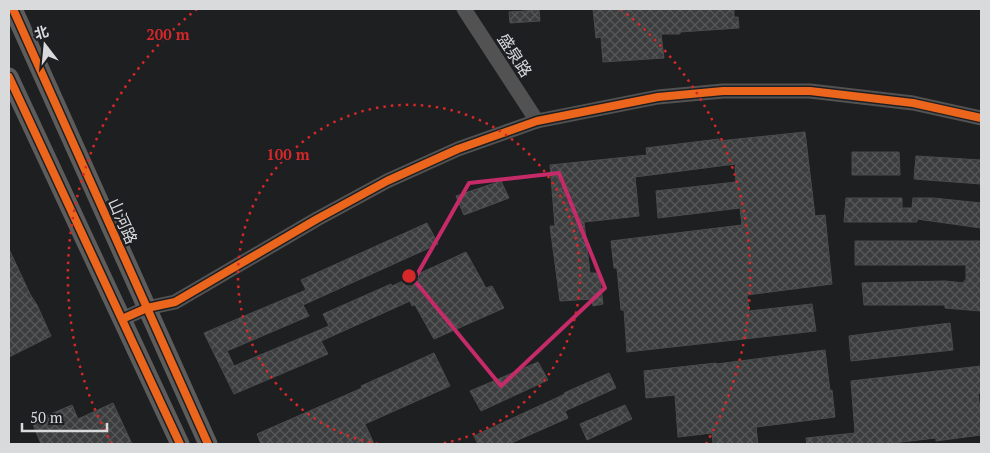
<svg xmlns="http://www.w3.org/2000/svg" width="990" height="453" font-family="'PT Serif','Noto Sans SC',serif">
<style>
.building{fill:url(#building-cross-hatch);stroke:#4a4b4c}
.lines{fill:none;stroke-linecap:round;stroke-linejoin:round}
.minor{stroke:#535252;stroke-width:15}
.major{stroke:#5d5c5c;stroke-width:19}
.cycleway-casing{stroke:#1d1f22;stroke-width:11}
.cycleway{stroke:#eb651d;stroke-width:8}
.marked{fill:none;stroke:#c42b68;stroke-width:4;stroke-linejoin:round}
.ring{fill:none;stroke:#d62828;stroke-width:2.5;stroke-dasharray:2.5 5}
.labels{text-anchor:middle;stroke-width:5;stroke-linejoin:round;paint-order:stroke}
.street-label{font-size:16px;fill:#d9dadc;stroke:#1d1f22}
.centre{fill:#d62828;stroke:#1d1f22;stroke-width:2.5}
.ring-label{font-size:15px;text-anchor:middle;font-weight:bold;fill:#d62828;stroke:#1d1f22;stroke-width:5;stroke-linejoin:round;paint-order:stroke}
</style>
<defs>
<pattern id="building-cross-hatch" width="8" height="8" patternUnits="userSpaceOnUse" patternTransform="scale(1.25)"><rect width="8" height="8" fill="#3c3d3e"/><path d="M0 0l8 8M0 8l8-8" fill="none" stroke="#585859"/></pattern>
</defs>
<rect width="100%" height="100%" fill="#1e1f21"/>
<g class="building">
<polygon points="593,9 734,9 734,17 738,17 739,28 680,32 680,34 661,34 664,58 603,62 601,37 596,38"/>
<polygon points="539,10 540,21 510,23 509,12"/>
<polygon points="805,132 815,216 825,215 832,284 747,295 749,311 812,304 816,331 627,352 624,310 621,310 617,268 614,268 611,241 742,225 740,208 658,218 656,191 736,182 735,164 635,177 639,216 584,222 590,273 599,273 603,304 593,306 592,299 560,301 550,226 555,226 550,165 647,155 646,148 719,139 719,141"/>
<polygon points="852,152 899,152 900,175 852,175"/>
<polygon points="916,156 981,160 981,184 914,179"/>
<polygon points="501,181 509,198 464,215 456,196"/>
<polygon points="846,198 902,198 902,208 912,208 913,198 933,198 981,203 981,228 917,219 917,222 844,222"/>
<polygon points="427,223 438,244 303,305 309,316 227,351 234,366 329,326 323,314 391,284 392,286 466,252 486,288 492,286 504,308 434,339 415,305 412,306 410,301 321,341 328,354 234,394 204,333 306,290 301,280"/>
<polygon points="855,241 981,241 981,311 945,308 945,305 864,305 862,283 945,281 964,283 964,281 966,281 966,265 855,265"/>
<polygon points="9,249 30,294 37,305 51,336 9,357"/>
<polygon points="950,323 953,350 851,361 849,336"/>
<polygon points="825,350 830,391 832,390 835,417 756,427 758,444 713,444 712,433 678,437 675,395 646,398 644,371 716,363 717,364"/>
<polygon points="434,353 450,386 365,424 374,444 261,444 257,434 362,388 361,386"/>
<polygon points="538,362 548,380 481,411 470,391"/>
<polygon points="981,366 981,393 978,393 981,419 981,435 936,441 936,438 884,444 807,444 806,438 855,433 851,381"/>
<polygon points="609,373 616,388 565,411 568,418 509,444 478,444 474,436 565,394 564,393"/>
<polygon points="113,403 132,444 41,444 32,422 72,405 78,419"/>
<polygon points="625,405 632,419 587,440 580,424"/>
</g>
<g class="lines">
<g class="minor">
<polyline points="464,9 537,121"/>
<polyline points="122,319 147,308 175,302 317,219 387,181 458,149 537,121 658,97 723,91 810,91 913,103 981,118"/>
</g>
<g class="major">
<polyline points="13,9 208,444"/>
<polyline points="9,77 180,444"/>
</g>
<g class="cycleway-casing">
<g id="cycleway">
<polyline points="13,9 208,444"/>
<polyline points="9,77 180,444"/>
<polyline points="122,319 147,308 175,302 317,219 387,181 458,149 537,121 658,97 723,91 810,91 913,103 981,118"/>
</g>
</g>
<use href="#cycleway" class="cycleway"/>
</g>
<path class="marked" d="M559 173 605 288 501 386 414 280 469 183Z"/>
<g class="ring">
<path d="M378 444A171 171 0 1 1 440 444"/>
<path d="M112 444A341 341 0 0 1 197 9M621 9A341 341 0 0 1 706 444"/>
</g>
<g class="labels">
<g class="street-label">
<text transform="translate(515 55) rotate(57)" y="6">盛泉路</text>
<text transform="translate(123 221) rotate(66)" y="6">山河路</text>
</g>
</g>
<circle cx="409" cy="276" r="8" class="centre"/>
<g class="ring-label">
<text x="168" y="40">200 m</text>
<text x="288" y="160">100 m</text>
</g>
<rect width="990" height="453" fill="none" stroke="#d9dadc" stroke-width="20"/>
<g transform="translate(45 45) rotate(344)" stroke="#1d1f22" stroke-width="4" paint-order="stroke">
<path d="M0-4L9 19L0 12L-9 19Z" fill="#d9dadc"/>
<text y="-8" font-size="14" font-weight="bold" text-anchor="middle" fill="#d9dadc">北</text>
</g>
<path d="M22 423v8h85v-8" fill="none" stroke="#d9dadc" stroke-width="2.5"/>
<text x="30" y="423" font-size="15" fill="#d9dadc" stroke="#1d1f22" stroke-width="4" paint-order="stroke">50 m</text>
</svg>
